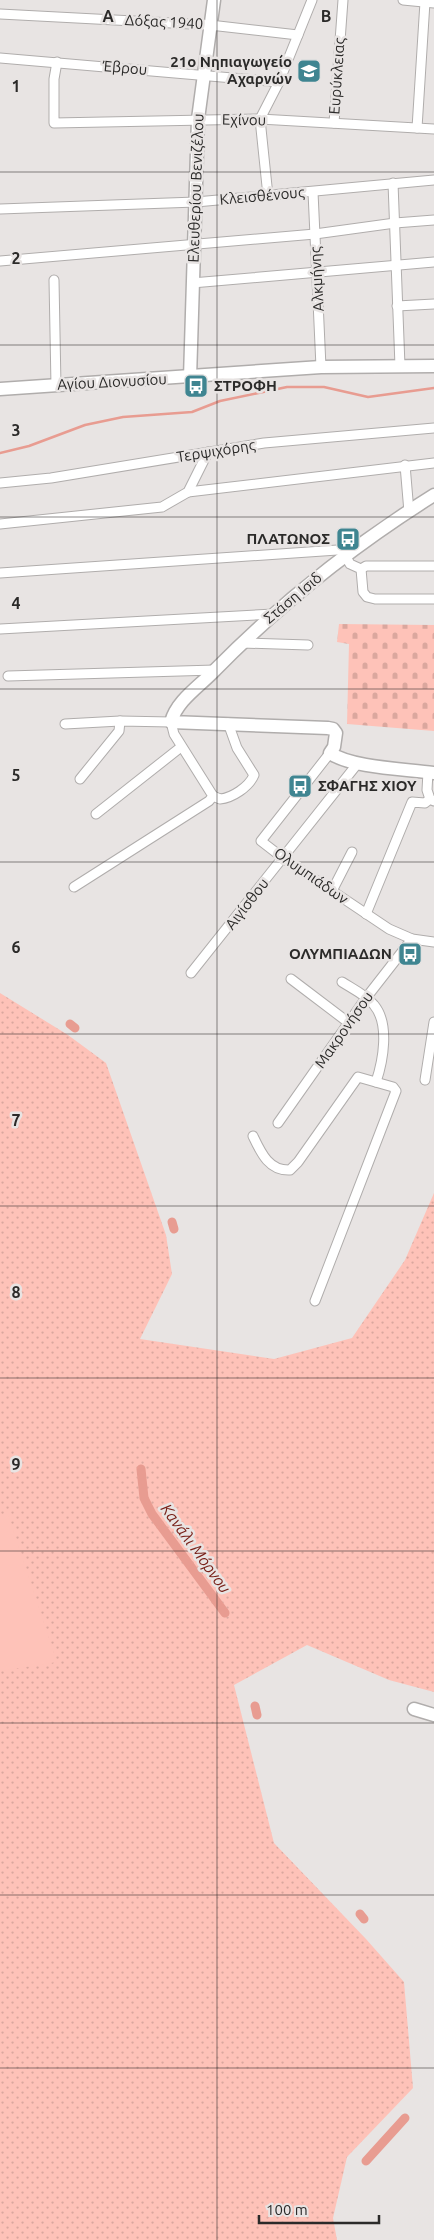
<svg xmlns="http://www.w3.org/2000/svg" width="434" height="2240" font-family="Ubuntu,sans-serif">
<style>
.grass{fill:url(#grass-dots)}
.cemetery{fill:url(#cemetery-stones)}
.garden{fill:#fec2b8}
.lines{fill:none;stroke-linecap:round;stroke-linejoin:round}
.stream{stroke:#e89c91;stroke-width:2.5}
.canal{stroke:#e89c91;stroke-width:9}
.street-casing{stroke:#b0adac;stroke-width:11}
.secondary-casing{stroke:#b0adac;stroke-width:15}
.street{stroke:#fff;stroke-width:9}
.secondary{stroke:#fff;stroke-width:12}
.grid{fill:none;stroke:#2b2a29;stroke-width:1;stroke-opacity:0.55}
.labels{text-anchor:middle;stroke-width:5;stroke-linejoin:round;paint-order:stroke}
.street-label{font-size:15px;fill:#2b2a29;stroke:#e8e4e3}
.poi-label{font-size:15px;font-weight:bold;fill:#2b2a29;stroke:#e8e4e3;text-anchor:end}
.water-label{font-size:16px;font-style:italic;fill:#79221a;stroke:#e8e4e3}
.grid-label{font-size:16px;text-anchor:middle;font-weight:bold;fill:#2b2a29;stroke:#e8e4e3;stroke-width:5;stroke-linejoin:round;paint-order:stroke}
</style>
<defs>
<pattern id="grass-dots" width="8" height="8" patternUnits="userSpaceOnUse" patternTransform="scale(1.25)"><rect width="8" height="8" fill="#fec2b8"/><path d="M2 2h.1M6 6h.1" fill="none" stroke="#daa79e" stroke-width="1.8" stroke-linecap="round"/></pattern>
<pattern id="cemetery-stones" width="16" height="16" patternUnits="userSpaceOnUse" patternTransform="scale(1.25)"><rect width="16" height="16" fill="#fec2b8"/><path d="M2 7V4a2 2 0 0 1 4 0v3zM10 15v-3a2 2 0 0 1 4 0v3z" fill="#daa79e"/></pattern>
</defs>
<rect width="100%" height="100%" fill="#e8e4e3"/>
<polygon class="grass" points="0,993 68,1035 106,1063 166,1235 172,1274 140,1339 274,1359 352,1338 405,1260 434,1193 434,1692 389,1680 307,1645 234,1685 274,1843 366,1939 404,1982 413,2088 347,2157 333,2218 337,2240 0,2240"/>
<polygon class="cemetery" points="339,624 434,625 434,731 347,724 349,644 337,642"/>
<polygon class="garden" points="8,1514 57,1662 0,1671 0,1518"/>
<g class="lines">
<polyline class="stream" points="0,453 29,446 85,425 123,417 192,412 220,401 287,387 324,387 368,397 434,388"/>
<g class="canal">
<polyline points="70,1024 75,1028"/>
<polyline points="172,1222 174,1229"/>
<polyline points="141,1469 144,1498 152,1514 225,1613"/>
<polyline points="255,1706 257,1715"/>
<polyline points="360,1914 364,1919"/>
<polyline points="366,2161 405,2118"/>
</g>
<g class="street-casing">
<g id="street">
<polyline points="403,0 434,3"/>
<polyline points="0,14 210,25 298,35"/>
<polyline points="0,58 279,82"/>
<polyline points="57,62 54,79 54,123 260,119 434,129"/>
<polyline points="334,123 343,0"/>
<polyline points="417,128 425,2"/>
<polyline points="393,183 400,366"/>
<polyline points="313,192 321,367"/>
<polyline points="268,196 260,119 279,82 312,0"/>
<polyline points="0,209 196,202 434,180"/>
<polyline points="0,261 315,234 395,223 434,220"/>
<polyline points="54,280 56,386"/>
<polyline points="192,283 434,262"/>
<polyline points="397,306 434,304"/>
<polyline points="405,465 409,512"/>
<polyline points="0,483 51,478 264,443 434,428"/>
<polyline points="188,492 434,463"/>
<polyline points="0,524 162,507 188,492 208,452"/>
<polyline points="345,555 350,564 361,569 363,592 367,597 375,599 434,599"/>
<polyline points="361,569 366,566 434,566"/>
<polyline points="0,573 352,549"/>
<polyline points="0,629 274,614"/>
<polyline points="242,643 308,645"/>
<polyline points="8,676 215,670"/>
<polyline points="65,724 120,721 171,722 174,734 213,796 209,801 74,887"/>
<polyline points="330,753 261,841 283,858 389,929 412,939 434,942"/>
<polyline points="428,772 427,790 430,799 434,801"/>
<polyline points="80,779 119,731 120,721"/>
<path d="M213 796 220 799C232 798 249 787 254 775L237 748 228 723"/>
<polyline points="96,814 181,747"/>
<polyline points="332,891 352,852"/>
<polyline points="366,914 412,802 425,803 430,799"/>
<polyline points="191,973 358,763"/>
<polyline points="291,979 349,1023"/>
<path d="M342 982C353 989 366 995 374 1005 390 1024 383 1061 376 1082"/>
<polyline points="425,1080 434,1022"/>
<polyline points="278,1123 366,998 412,939"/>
<path d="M253 1136C261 1153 269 1171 290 1170L298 1162 358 1077 393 1087 396 1091 315 1301"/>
</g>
</g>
<g class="secondary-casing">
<g id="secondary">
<polyline points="190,378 198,119 214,0"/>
<polyline points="0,389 321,367 434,366"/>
<path d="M434 495C354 545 281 603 215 670 200 686 177 700 171 722L328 728 333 729 336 733 334 747 330 753C352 768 406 769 434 773"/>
<polyline points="414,1709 434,1715"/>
</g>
</g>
<use href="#street" class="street"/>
<use href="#secondary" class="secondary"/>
</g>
<path class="grid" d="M217 0V2240M0 172H434M0 345H434M0 517H434M0 689H434M0 862H434M0 1034H434M0 1206H434M0 1378H434M0 1551H434M0 1723H434M0 1895H434M0 2068H434"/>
<defs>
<g id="school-square" transform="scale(1.25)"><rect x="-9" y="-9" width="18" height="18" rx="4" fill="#3f8591" stroke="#e8e4e3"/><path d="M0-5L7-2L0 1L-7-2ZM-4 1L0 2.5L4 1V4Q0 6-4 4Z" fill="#fff"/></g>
<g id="bus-square" transform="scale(1.25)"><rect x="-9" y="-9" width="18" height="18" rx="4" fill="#3f8591" stroke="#e8e4e3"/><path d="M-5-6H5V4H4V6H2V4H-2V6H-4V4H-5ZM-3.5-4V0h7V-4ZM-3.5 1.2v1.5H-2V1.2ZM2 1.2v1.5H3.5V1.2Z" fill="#fff"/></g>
</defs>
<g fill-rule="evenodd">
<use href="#school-square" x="309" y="71"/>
<use href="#bus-square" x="196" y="386"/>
<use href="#bus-square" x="348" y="539"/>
<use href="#bus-square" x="300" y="786"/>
<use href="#bus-square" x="410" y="954"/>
</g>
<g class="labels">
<g class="street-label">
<text transform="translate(164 22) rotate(3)" y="5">Δόξας 1940</text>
<text transform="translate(125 68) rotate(5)" y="5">Έβρου</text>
<text transform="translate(337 76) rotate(-86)" y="5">Ευρύκλειας</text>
<text transform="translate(244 120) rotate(1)" y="5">Εχίνου</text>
<text transform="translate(196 188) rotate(-88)" y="5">Ελευθερίου Βενιζέλου</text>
<text transform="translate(262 196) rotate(-5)" y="5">Κλεισθένους</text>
<text transform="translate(317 279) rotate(-93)" y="5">Αλκμήνης</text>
<text transform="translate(112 382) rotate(-3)" y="5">Αγίου Διονυσίου</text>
<text transform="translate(216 451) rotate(-9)" y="5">Τερψιχόρης</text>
<text transform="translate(293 598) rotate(-40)" y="5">Στάση Ισιδ</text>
<text transform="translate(311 876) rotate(35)" y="5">Ολυμπιάδων</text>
<text transform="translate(247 904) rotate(-52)" y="5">Αιγίσθου</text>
<text transform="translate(344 1030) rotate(-55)" y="5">Μακρονήσου</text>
</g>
<g class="poi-label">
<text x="292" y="67">21ο Νηπιαγωγείο<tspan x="292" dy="17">Αχαρνών</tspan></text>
<text x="214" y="391" text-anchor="start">ΣΤΡΟΦΗ</text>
<text x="330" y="544">ΠΛΑΤΩΝΟΣ</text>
<text x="318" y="791" text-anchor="start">ΣΦΑΓΗΣ ΧΙΟΥ</text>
<text x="392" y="959">ΟΛΥΜΠΙΑΔΩΝ</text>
</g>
<g class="water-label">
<text transform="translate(196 1548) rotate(54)" y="6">Κανάλι Μόρνου</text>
</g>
</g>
<g class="grid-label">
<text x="108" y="22">A</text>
<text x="326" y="22">B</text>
<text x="16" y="92">1</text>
<text x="16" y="264">2</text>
<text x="16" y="436">3</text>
<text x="16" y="609">4</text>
<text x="16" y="781">5</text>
<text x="16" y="953">6</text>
<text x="16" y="1126">7</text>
<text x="16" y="1298">8</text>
<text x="16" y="1470">9</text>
</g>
<path d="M259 2215v8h120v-8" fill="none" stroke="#2b2a29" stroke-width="2.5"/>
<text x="266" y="2215" font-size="15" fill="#2b2a29" stroke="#e8e4e3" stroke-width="4" paint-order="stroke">100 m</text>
</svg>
